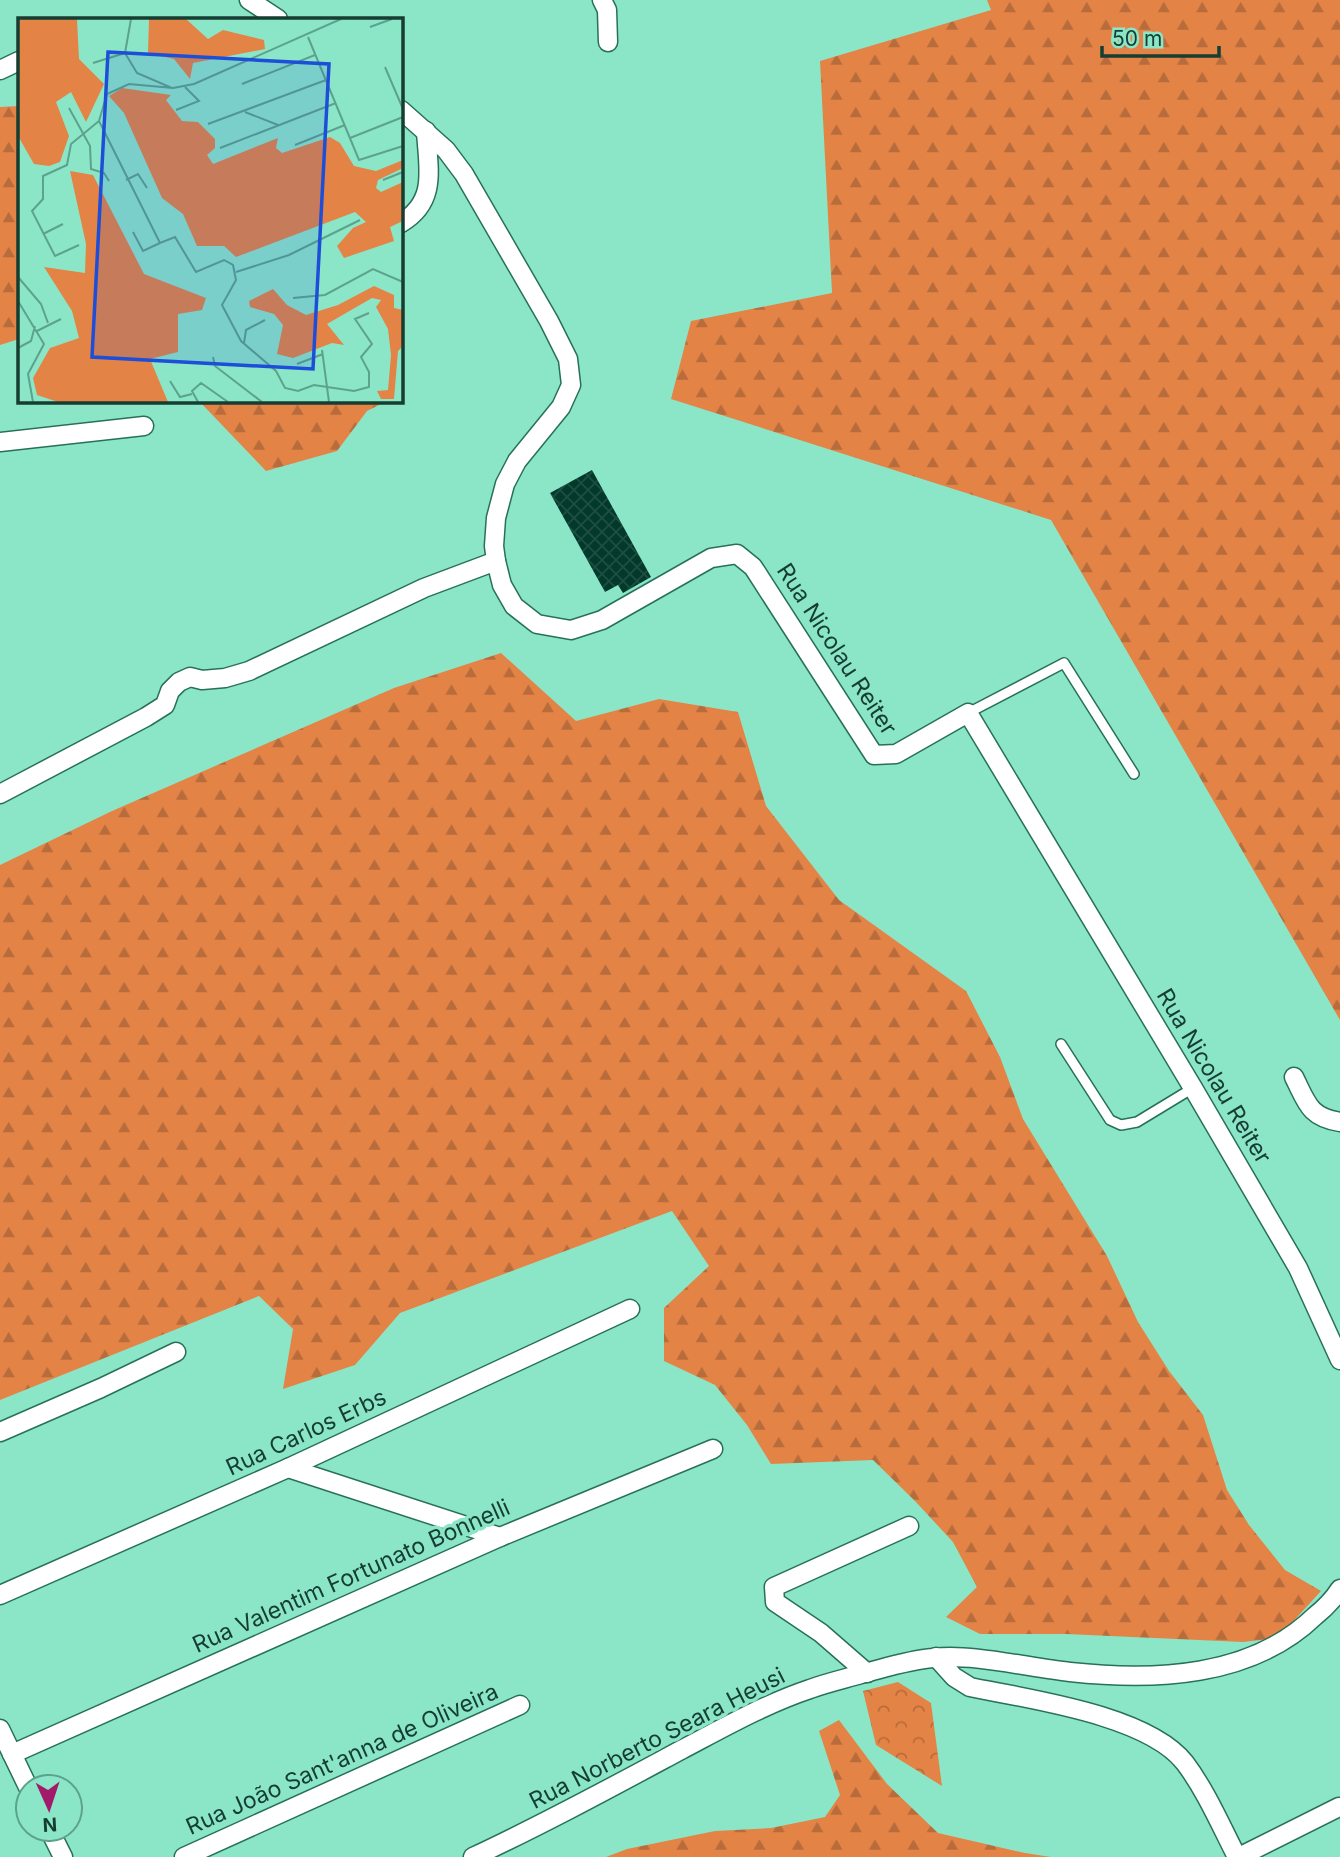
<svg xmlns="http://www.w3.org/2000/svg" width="1340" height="1857" font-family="Inter,sans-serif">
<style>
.forest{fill:url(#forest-firs)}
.park{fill:url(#park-crowns)}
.building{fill:url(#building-cross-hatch)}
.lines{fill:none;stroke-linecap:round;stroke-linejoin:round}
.lane-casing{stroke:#28705b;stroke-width:12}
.street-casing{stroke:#28705b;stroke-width:21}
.lane{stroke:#fff;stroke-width:9}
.street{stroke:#fff;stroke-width:18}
.labels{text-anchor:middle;stroke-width:7;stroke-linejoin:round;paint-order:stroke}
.street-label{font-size:23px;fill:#163d32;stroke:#8be6c8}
.inset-road{fill:none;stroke:#5ca28c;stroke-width:2}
.view{fill:#1d4ed8;fill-opacity:0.15;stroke:#1d4ed8;stroke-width:3.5}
.inset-edge{fill:none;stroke:#163d32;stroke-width:3.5}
</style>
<defs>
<pattern id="forest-firs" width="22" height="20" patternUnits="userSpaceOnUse" patternTransform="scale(1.75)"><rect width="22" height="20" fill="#e48346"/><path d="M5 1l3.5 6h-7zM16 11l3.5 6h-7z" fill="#b86c3b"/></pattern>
<pattern id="park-crowns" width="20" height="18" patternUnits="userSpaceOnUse" patternTransform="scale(1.75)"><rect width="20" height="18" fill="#e48346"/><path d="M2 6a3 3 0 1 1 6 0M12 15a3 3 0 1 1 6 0" fill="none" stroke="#b86c3b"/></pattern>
<pattern id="building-cross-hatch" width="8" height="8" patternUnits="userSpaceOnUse" patternTransform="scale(1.75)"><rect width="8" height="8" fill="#02392b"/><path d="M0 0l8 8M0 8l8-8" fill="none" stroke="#1d4e42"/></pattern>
</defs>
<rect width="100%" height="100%" fill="#8be6c8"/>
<g class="forest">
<polygon points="987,0 1340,0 1340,1020 1051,520 671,399 691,321 832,293 820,61 991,10"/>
<polygon points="19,106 19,339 0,345 0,107"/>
<polygon points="199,401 387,401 367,411 337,451 266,471"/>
<polygon points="501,653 576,721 659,699 738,712 766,806 839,900 966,991 1000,1057 1023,1119 1107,1256 1138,1322 1169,1371 1203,1415 1227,1490 1249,1525 1285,1570 1321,1591 1278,1638 1243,1642 1066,1634 980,1634 946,1617 977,1587 953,1542 915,1501 873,1460 771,1464 747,1425 715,1385 664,1361 664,1308 709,1266 672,1211 400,1313 355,1365 283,1389 293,1329 259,1296 0,1400 0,865 112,811 394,688"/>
<polygon points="839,1720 887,1784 938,1833 1025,1853 1051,1857 606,1857 627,1849 715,1831 771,1828 825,1817 840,1795 819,1731"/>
</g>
<polygon class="park" points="898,1682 931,1703 942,1786 876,1745 863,1691"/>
<polygon class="building" points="592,470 651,577 623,593 618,585 605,592 550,493"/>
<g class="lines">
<g class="lane-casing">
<g id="lane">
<polyline points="968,713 1064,663 1134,774"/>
<polyline points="1061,1044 1110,1120 1121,1125 1137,1122 1193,1088"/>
</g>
</g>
<g class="street-casing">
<g id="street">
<polyline points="249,0 278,19"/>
<polyline points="602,0 607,10 608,42"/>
<polyline points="0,70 19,61"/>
<polyline points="401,110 446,150 464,174 549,321 568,359 571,385 561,407 517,461 505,484 496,518 494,546 496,561 502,585 514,606 537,624 571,630 602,620 711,558 737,554 753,567 874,755 896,754 968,713 1193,1088 1298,1268 1340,1360"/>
<path d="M401 223C438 201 428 168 426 131"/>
<polyline points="0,442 144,426"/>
<polyline points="0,794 146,717 165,705 170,691 179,682 190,677 202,680 225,678 249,671 424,588 496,561"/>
<path d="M1294 1077C1307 1103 1309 1117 1340 1122"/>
<polyline points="0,1432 101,1388 176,1352"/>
<polyline points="288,1468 500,1537"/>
<polyline points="0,1595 288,1468 630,1309"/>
<path d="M936 1657 954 1677 970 1687C1028 1699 1148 1715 1185 1763 1206 1791 1221 1826 1237 1857"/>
<polyline points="867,1673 821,1633 775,1602 774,1587 909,1526"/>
<polyline points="0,1729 28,1787"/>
<polyline points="12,1754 500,1537 713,1449"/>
<polyline points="49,1829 63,1857"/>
<polyline points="184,1857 520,1705"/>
<path d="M473 1857C544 1824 612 1787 681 1750 723 1728 765 1704 810 1689 826 1683 844 1679 861 1674 885 1668 908 1660 933 1658 972 1653 1030 1668 1070 1672 1154 1681 1251 1678 1315 1616 1325 1608 1333 1600 1340 1589"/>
<polyline points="1239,1857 1339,1807"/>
</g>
</g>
<use href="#lane" class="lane"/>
<use href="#street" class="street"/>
</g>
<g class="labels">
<g class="street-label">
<text transform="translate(837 649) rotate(57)" y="8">Rua Nicolau Reiter</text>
<text transform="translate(1214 1076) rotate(59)" y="8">Rua Nicolau Reiter</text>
<text transform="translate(306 1432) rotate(-25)" y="8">Rua Carlos Erbs</text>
<text transform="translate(351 1576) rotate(-24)" y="8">Rua Valentim Fortunato Bonnelli</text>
<text transform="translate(657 1738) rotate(-27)" y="8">Rua Norberto Seara Heusi</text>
<text transform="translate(342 1759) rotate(-24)" y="8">Rua João Sant'anna de Oliveira</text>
</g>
</g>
<g transform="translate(18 18)">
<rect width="385" height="385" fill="#8be6c8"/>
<path d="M0 1H59L61 41 86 66 68 104 53 74 38 84 51 118 42 144 31 148 16 146 0 118ZM131 1H168L190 21 205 12 246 22 247 31 175 45 172 61 156 41 130 35ZM104 70 153 77 148 82 164 103 180 104 197 121V130L189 137 195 146 260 120 258 130 264 135 312 119 322 125 336 148 358 153 385 142V150L360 162 358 170 363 174 385 164V203L372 209 376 223 326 240 319 228 335 210 348 204 337 194 218 239 206 228H179L165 196 144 180 106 95 91 78ZM52 153 75 157 126 256 188 280 184 292 160 296V334L132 341 150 384H40L19 377 15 360 32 330 61 320 54 293 26 249 67 255 68 226ZM356 268 376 277V290L385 292V328L380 333 376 381H363L359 373 370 372 373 337 370 311 358 289 363 282 354 280 309 306 326 327 314 325 275 340 259 336 265 307 256 296 232 289 231 283 255 271 269 287 288 297 320 287Z" fill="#e48346"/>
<path class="inset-road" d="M352 9 374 1M290 19 341 142 385 128M107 35 119 55 154 70M107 35 113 1M75 45 107 35M367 49 385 91M224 66 297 37M51 90 72 128 73 151 86 155 91 163M158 92 181 83 167 69M227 94 260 107M81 103 142 225 157 219 178 254 206 242 215 247 218 262 204 287 223 323 258 353 267 370 280 373 296 367 336 373 351 369V354L343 339 354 326 337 301 351 295M190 106 308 62M332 120 385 99M277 127 327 107M202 130 318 85M108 162 120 156 129 170M365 162 385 154M115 214 125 233 142 225M25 216 45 206M61 227 37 238 14 193 25 181V158L49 147 53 126 81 103 89 76 111 66 155 70 176 66 323 1M218 254 271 237 342 202M0 259 23 286 30 305M275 280 307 277 355 251 385 264M0 283 26 326 10 356 15 384M19 313 43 301M226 325 228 312 247 302M0 330 13 323 17 308M304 332 311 384M195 339 197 348 244 384M279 346 305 336M152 363 162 379 174 376M180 384 174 373 183 365 210 384"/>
<path class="view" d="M90 34 311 46 295 351 74 339Z"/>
<rect width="385" height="385" class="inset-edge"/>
</g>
<g transform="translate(49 1808) rotate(177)"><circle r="33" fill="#8be6c8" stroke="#5ca28c" stroke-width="2"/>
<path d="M0-5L12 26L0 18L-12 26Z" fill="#a11b6a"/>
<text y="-10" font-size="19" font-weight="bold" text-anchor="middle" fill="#163d32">N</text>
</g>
<path d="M1102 46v10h117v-10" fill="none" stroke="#163d32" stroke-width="3.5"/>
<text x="1112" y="46" font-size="21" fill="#163d32" stroke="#8be6c8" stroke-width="5" paint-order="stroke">50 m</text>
</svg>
